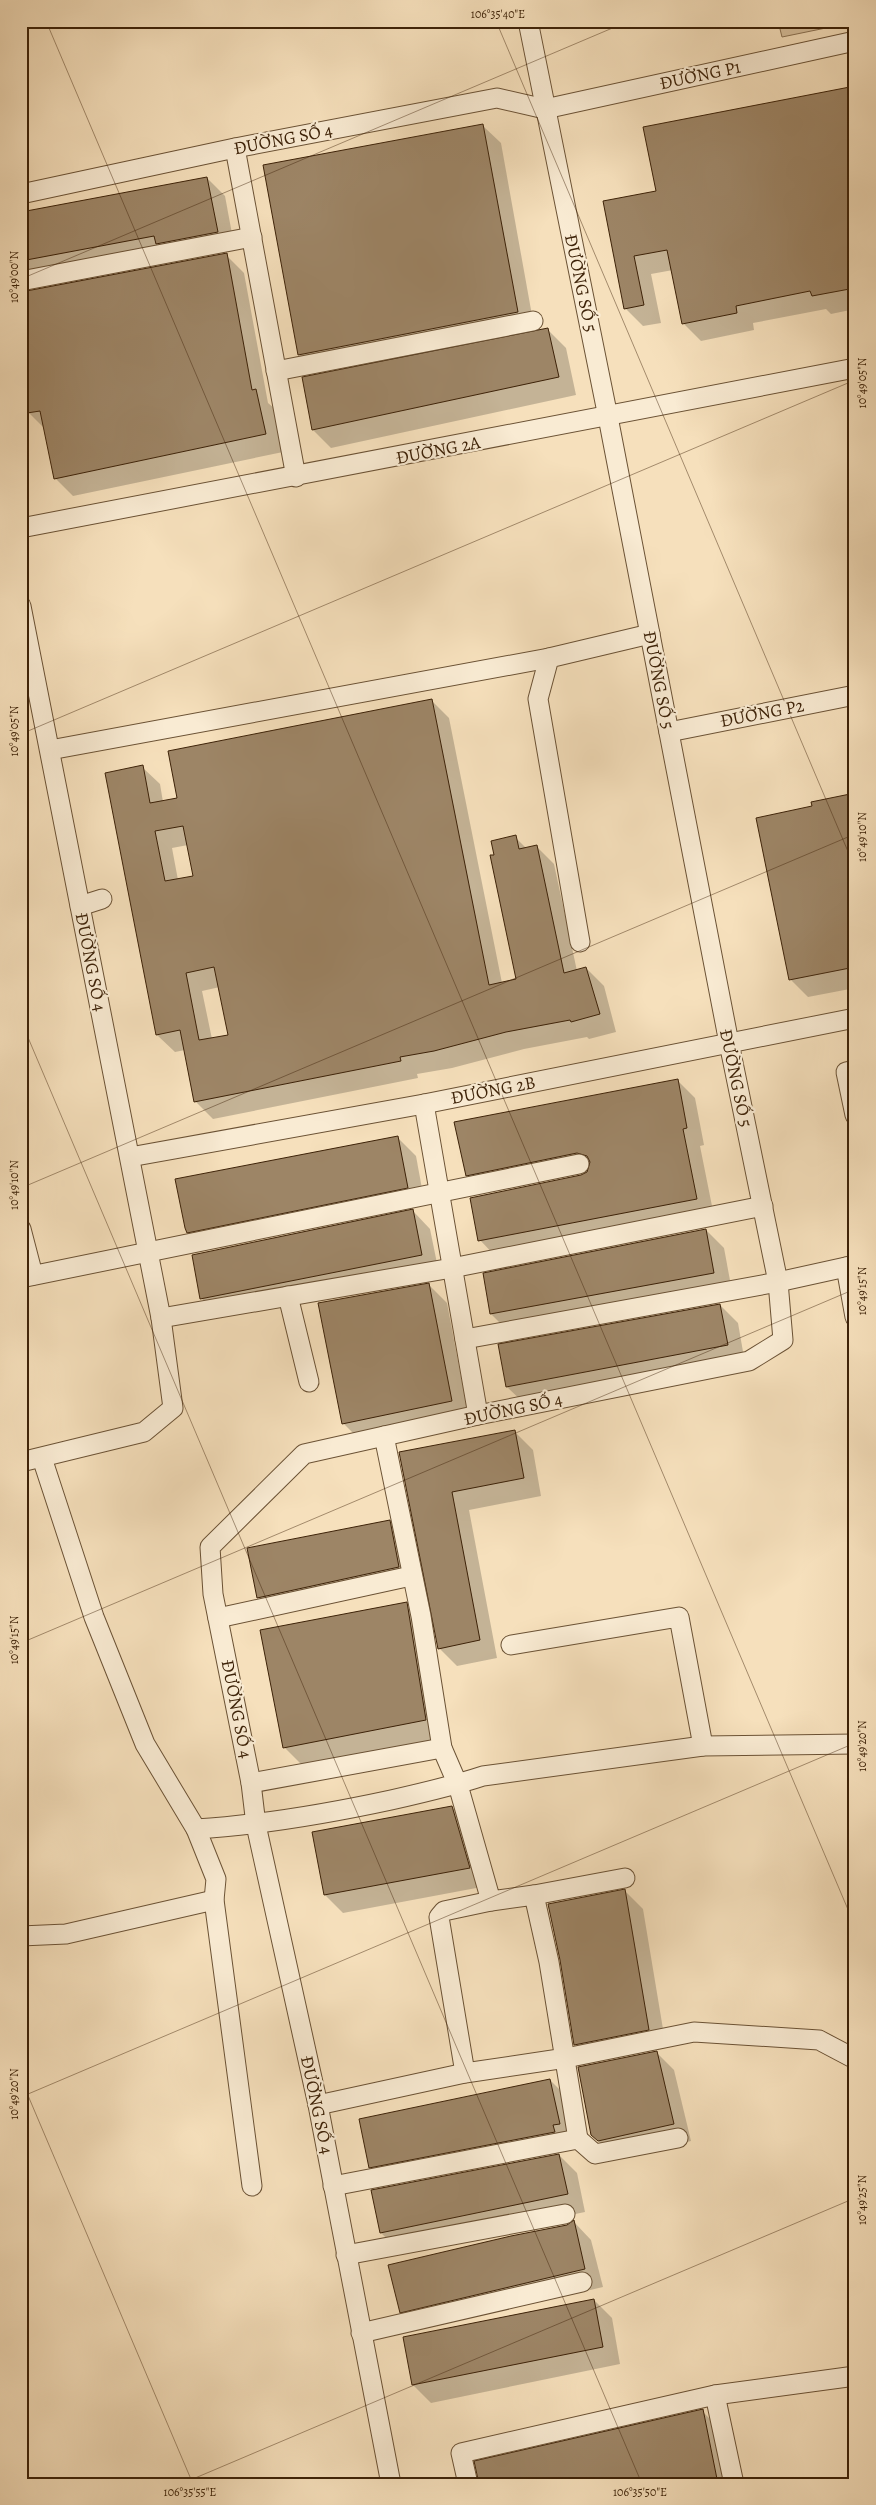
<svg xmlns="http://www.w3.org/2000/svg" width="876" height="2505" font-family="Alegreya,serif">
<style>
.green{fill:#d7c09d;stroke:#8a7152}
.shadow{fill:#0003;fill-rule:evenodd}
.building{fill:#9d8566;stroke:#3d2208;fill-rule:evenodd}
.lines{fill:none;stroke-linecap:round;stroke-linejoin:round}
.minor-casing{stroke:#6b5235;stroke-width:21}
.minor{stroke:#f9ebd3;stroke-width:19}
.ticks{fill:none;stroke:#3d2208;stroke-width:1;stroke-opacity:0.45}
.labels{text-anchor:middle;stroke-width:4.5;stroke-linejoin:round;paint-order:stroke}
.street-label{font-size:18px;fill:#3d2208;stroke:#f9ebd3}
.neatline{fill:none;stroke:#3d2208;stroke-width:2}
.ticks-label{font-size:12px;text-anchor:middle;fill:#3d2208}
</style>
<rect width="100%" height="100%" fill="#f6e0bc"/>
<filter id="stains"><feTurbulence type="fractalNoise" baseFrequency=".004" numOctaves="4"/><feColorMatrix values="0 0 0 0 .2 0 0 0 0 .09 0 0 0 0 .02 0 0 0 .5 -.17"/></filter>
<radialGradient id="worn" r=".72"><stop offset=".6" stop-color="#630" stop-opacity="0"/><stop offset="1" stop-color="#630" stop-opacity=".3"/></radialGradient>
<polygon class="green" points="778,21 855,21 855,22 782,37"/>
<g class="shadow">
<polygon points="855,87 855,309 831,314 826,309 753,323 754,330 701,341 683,323 673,270 651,274 661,323 643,326 625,308 605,202 657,192"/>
<polygon points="483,126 501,143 535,332 548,330 566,348 576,395 331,448 313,430 304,378 478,344 478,341 317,373 299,355"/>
<polygon points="207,178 225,196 235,250 21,282 21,214"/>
<polygon points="226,255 244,273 268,403 274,408 283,452 73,496 55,478 45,429 29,413"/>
<path d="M431 700 449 718 502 983 518 980 496 856 515 837 527 849 537 847 554 864 577 971 586 968 604 986 616 1032 589 1039 587 1037 524 1049 452 1068 417 1074 418 1078 213 1119 195 1101 185 1050 175 1052 157 1035 142 767 160 784 163 802 178 799ZM188 845 194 877 178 880 172 848ZM220 987 229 1036 212 1039 202 991Z"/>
<polygon points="855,794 855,988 808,997 790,979 814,807"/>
<polygon points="677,1080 695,1098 704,1145 700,1146 714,1216 497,1258 480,1240 589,1172 485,1193 467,1175"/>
<polygon points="398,1138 416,1156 425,1205 206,1250 188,1232"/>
<polygon points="413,1211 430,1229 439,1273 219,1316 201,1298"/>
<polygon points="706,1230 724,1248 732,1291 509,1332 491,1314 484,1274"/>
<polygon points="429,1285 447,1303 469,1419 361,1441 343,1423"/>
<polygon points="720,1305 738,1323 745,1363 525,1404 507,1387"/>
<polygon points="515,1432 533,1450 541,1496 469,1510 497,1658 457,1666 439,1648 400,1453"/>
<polygon points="389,1521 407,1539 417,1585 276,1615 258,1597"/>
<polygon points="406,1604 424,1621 443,1738 302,1765 284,1747"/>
<polygon points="452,1807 470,1825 487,1886 343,1913 325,1895"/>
<polygon points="625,1891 643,1909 666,2047 593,2062 575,2044 561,1960"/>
<polygon points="656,2052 674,2070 691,2141 617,2159 592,2135"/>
<polygon points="550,2080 568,2098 577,2142 388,2185 370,2167"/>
<polygon points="559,2155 577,2173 585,2212 399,2250 381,2233"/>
<polygon points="574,2222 591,2240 603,2287 419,2330 401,2312"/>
<polygon points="594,2300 612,2318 620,2364 431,2403 413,2385 404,2338"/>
<polygon points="702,2411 720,2429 732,2484 480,2484"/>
</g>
<g class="building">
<polygon points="855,86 855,288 812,296 810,291 736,306 737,313 682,324 667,250 634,256 644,305 624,309 603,201 656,191 643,127"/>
<polygon points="483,124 518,312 298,355 263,165"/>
<polygon points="207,177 218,232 156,244 154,236 21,261 21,212"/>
<polygon points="227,253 252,390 256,389 266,434 54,479 40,411 27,413 21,383 21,292"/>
<polygon points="548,328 559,377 312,430 302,377"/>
<path d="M432 699 489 985 516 979 490 855H494L491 841 516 835 519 849 537 845 564 973 586 967 600 1014 571 1022 570 1020 506 1032 434 1051 400 1057 401 1061 194 1102 180 1030 156 1035 105 773 143 765 150 803 177 798 168 751ZM183 826 193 876 165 881 155 831ZM214 967 228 1035 199 1040 186 973Z"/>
<polygon points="855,793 855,967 789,980 756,818 812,806 811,802"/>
<polygon points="678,1079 687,1128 683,1129 697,1199 478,1241 470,1198 581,1175 587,1172 590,1162 587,1156 577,1153 466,1176 454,1122"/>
<polygon points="398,1136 408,1188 187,1233 185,1228 175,1179"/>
<polygon points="413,1209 422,1255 200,1299 192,1255"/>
<polygon points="706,1229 714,1273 490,1314 483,1273"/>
<polygon points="429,1283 452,1401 342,1424 318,1303"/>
<polygon points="720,1304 728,1345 506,1387 498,1344"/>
<polygon points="515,1430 524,1478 452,1492 480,1640 438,1649 399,1452"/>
<polygon points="390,1520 399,1567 257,1598 247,1548"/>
<polygon points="407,1602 426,1720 283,1748 260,1630"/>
<polygon points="452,1806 470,1868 324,1895 312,1832"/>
<polygon points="625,1889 649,2030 574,2045 560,1960 548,1904"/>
<polygon points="657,2051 674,2124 598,2141 591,2135 578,2067"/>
<polygon points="550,2079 560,2124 553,2125 555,2132 369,2168 359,2119"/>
<polygon points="559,2154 568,2194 380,2233 371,2190"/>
<polygon points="574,2220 585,2269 400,2313 388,2265 511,2236 567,2225"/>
<polygon points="594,2299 603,2347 412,2385 403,2337"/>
<polygon points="703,2409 718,2484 479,2484 474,2461"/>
</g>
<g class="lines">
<g class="minor-casing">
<g id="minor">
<polyline points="235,148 296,477"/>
<polyline points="21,194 235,148 497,98 545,109 855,41"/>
<polyline points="21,281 252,237"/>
<polyline points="276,371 533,321"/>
<polyline points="21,528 855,368"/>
<polyline points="21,606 161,1318 173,1408 144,1432 21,1462"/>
<polyline points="669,732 855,695"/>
<polyline points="50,750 549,658"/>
<polyline points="80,906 102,899"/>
<polyline points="580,942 538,699 549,658 650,634"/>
<polyline points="855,1070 846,1072 855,1115"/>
<polyline points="424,1104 478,1415"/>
<polyline points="130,1157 424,1104 855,1018"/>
<polyline points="21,1229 33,1275"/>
<polyline points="846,1267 855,1317"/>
<polyline points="21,1278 579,1164"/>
<polyline points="288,1296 309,1382"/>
<polyline points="161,1318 452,1268 763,1206"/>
<polyline points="465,1339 778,1282 855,1265"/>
<polyline points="384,1436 421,1616 442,1748 458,1785 491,1901 534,1895 549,1962 578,2139"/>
<polyline points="42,1458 94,1617 145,1744 196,1829 216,1879 214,1900 252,2186"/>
<polyline points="218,1618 411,1576"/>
<polyline points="511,1645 679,1617 703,1746"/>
<polyline points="251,1783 442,1748"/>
<path d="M196 1829C262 1825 326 1814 391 1800 422 1793 453 1786 483 1776L703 1746 855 1744"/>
<polyline points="534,1895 625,1878"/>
<polyline points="21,1936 66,1934 214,1900"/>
<polyline points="465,2073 439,1917 444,1911 491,1901"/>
<polyline points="318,2105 465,2073 566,2058 694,2032 819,2040 855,2059"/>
<polyline points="333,2186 578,2139 595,2154 678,2138"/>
<polyline points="346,2255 565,2214"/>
<polyline points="361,2333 582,2282"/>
<polyline points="715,2395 734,2484"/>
<polyline points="391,2484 318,2105 256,1825 251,1783 213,1594 210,1547 304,1454 478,1415 749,1361 783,1340 778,1282 729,1043 608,417 528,21"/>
<polyline points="468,2484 461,2453 715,2395 855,2376"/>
</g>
</g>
<use href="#minor" class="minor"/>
</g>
<path class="ticks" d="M46 21 855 1926M496 21 855 868M21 279 629 21M21 734 855 380M21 1021 642 2484M21 1188 855 834M21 1643 855 1289M21 2079 193 2484M21 2097 855 1743M181 2484 855 2198"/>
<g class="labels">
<g class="street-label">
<text transform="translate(700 75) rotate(-12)" y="6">ĐƯỜNG P1</text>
<text transform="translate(283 139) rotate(-11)" y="6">ĐƯỜNG SỐ 4</text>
<text transform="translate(581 283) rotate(78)" y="6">ĐƯỜNG SỐ 5</text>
<text transform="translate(438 450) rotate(-11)" y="6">ĐƯỜNG 2A</text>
<text transform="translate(659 680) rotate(79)" y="6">ĐƯỜNG SỐ 5</text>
<text transform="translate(762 713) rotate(-11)" y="6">ĐƯỜNG P2</text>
<text transform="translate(91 962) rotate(79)" y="6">ĐƯỜNG SỐ 4</text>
<text transform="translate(736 1078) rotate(78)" y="6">ĐƯỜNG SỐ 5</text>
<text transform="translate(493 1090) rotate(-11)" y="6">ĐƯỜNG 2B</text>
<text transform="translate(513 1409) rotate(-12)" y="6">ĐƯỜNG SỐ 4</text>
<text transform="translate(237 1709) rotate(79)" y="6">ĐƯỜNG SỐ 4</text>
<text transform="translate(317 2105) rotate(78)" y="6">ĐƯỜNG SỐ 4</text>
</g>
</g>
<rect width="876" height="2505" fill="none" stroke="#f6e0bc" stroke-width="55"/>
<rect x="28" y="28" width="820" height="2450" class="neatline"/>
<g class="ticks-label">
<text x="498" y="18">106°35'40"E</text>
<text transform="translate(14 277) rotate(-90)" y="4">10°49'00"N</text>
<text transform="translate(862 383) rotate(-90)" y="4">10°49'05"N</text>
<text transform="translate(14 731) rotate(-90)" y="4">10°49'05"N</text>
<text transform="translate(862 837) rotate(-90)" y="4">10°49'10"N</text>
<text transform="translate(14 1185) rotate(-90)" y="4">10°49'10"N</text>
<text transform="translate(862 1291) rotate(-90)" y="4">10°49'15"N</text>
<text transform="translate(14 1640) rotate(-90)" y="4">10°49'15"N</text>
<text transform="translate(862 1746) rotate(-90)" y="4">10°49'20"N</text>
<text transform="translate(14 2094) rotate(-90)" y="4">10°49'20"N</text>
<text transform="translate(862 2200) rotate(-90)" y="4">10°49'25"N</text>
<text x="190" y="2496">106°35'55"E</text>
<text x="640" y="2496">106°35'50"E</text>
</g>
<rect width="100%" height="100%" filter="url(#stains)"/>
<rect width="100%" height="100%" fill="url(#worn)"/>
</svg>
